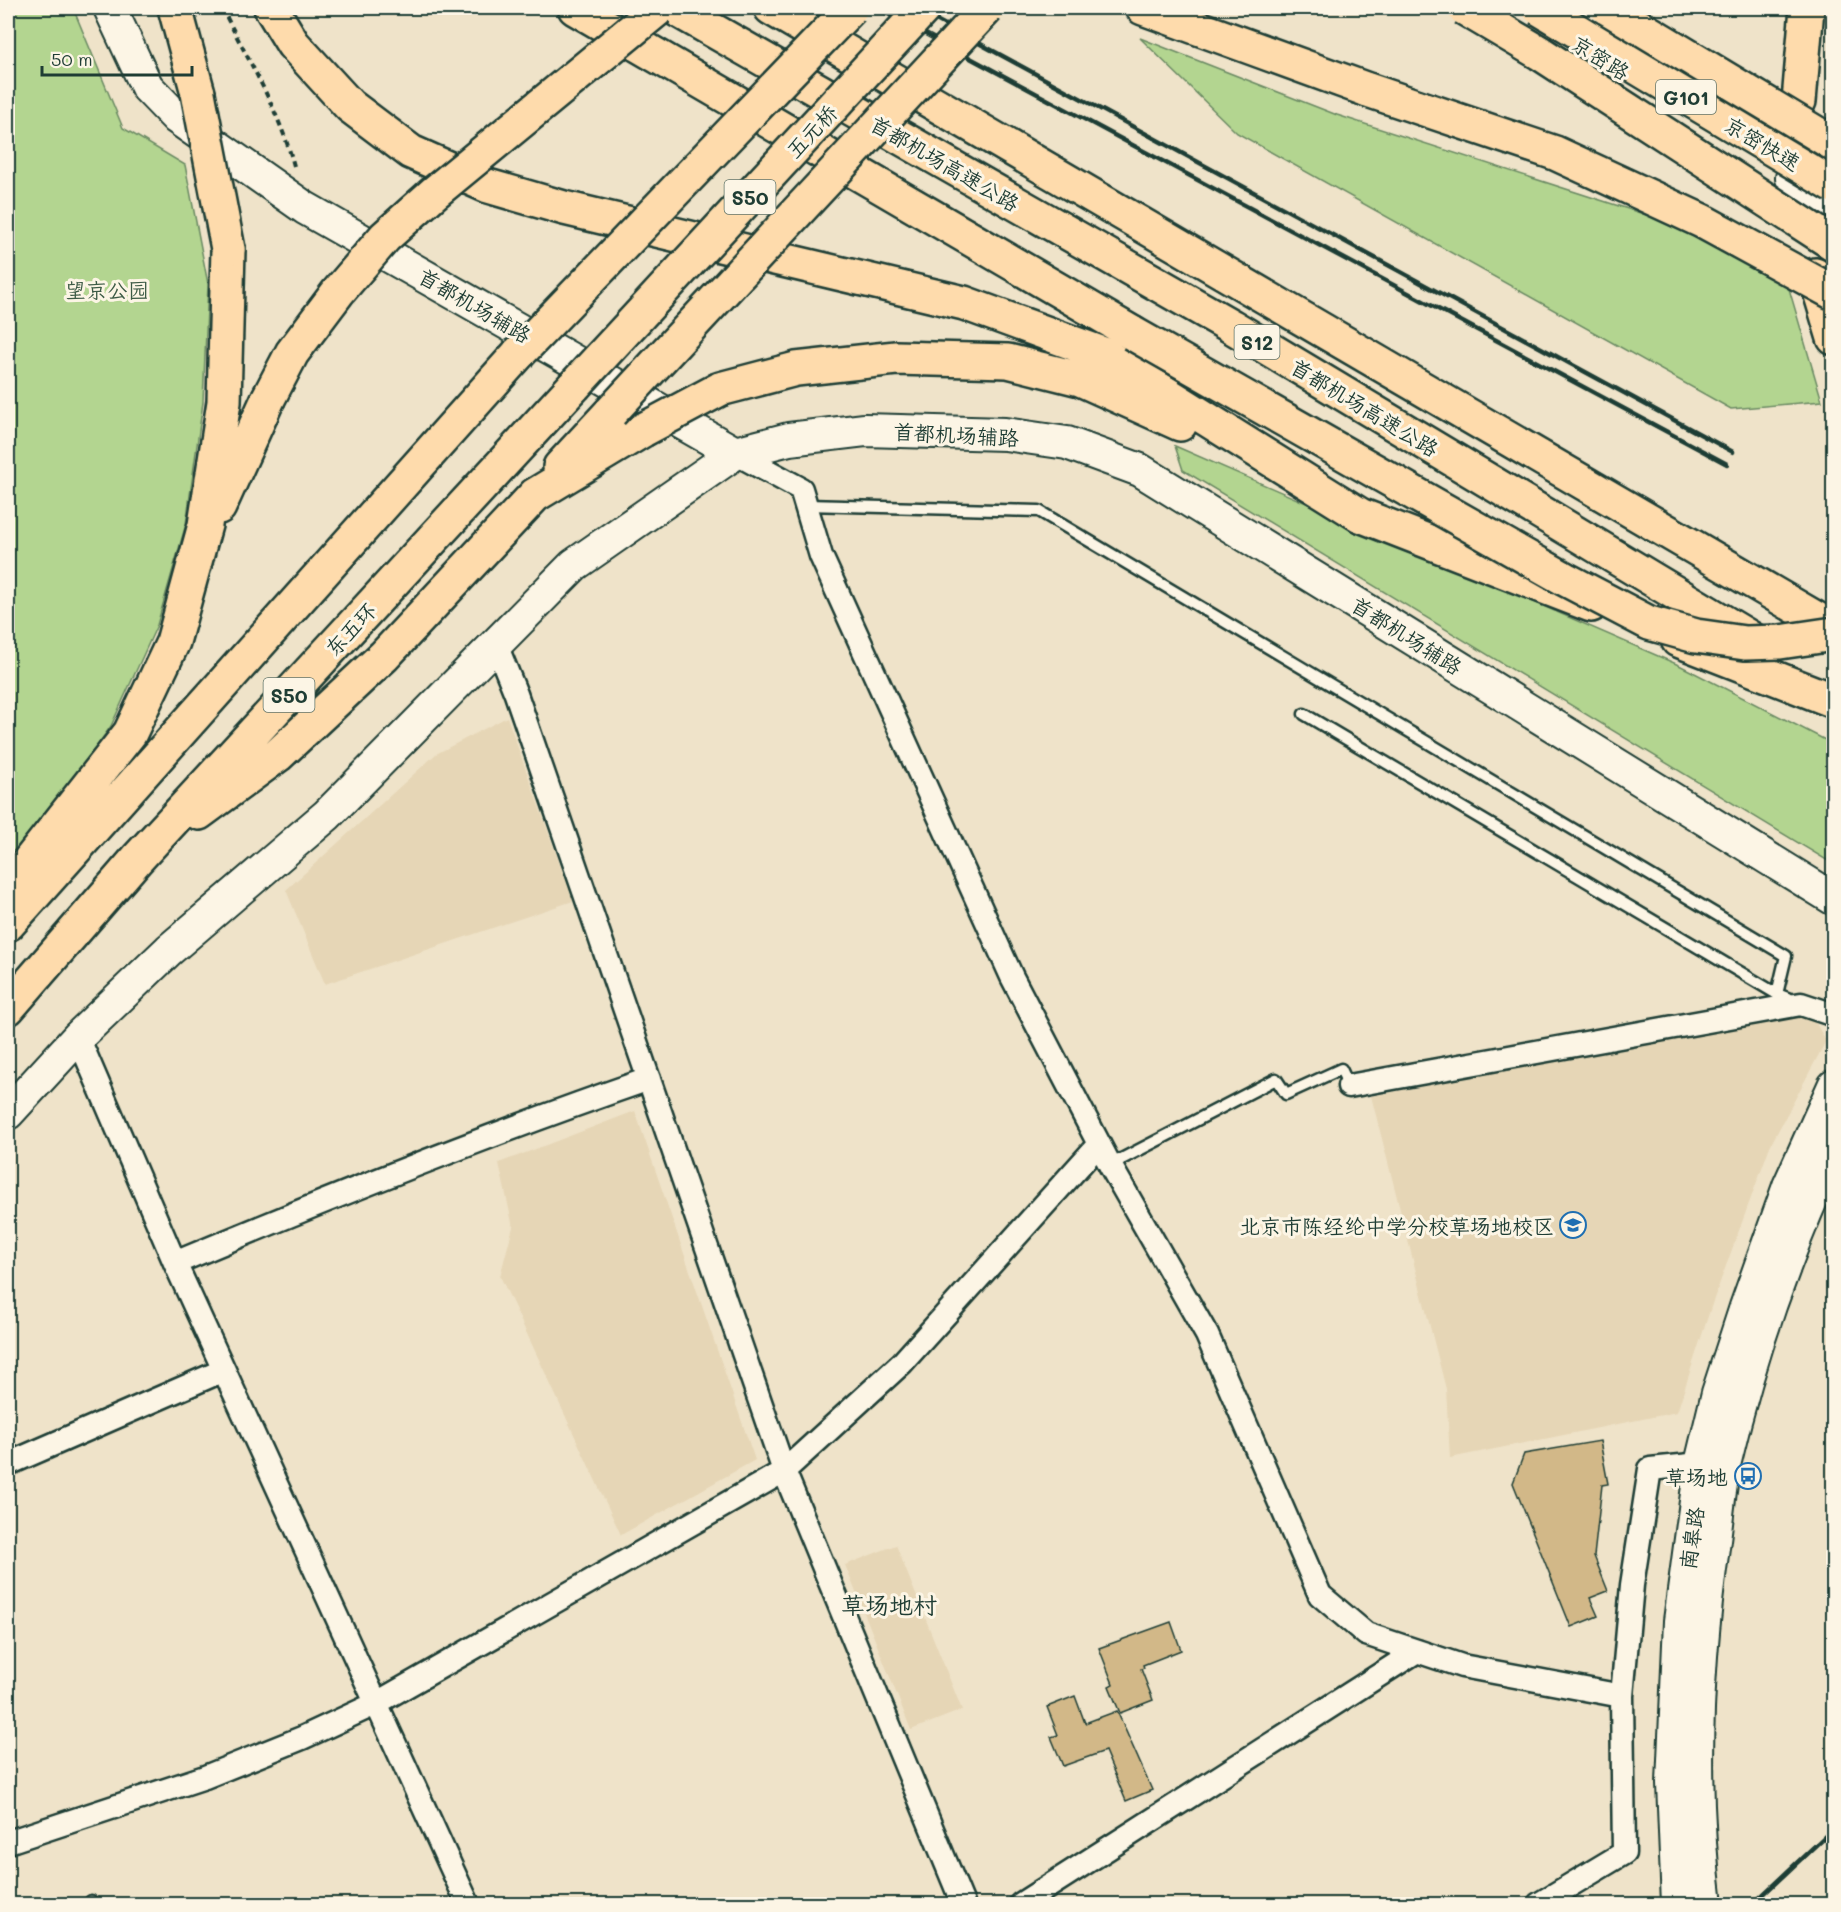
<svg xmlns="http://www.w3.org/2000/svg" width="1841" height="1912" font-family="Mali,'LXGW WenKai TC',sans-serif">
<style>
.built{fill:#e6d6b6}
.green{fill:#b3d590;stroke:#698962;stroke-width:1.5}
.building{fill:#d2b888;stroke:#1f3d34;stroke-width:1.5}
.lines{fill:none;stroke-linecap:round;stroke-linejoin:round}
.lane-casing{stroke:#1f3d34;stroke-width:15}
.street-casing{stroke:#1f3d34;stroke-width:27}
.secondary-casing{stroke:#1f3d34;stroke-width:36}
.highway-casing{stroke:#1f3d34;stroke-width:38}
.path{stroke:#1f3d34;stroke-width:4;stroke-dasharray:6 4.5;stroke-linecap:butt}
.lane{stroke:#fcf5e5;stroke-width:10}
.street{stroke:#fcf5e5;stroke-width:22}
.secondary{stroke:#fcf5e5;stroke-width:32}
.highway{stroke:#fedbac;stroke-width:33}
.rail{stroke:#1f3d34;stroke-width:4.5}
.highway-bridge-casing{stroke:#1f3d34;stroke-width:38;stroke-linecap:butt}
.highway-bridge{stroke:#fedbac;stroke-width:33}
.labels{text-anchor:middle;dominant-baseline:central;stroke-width:6;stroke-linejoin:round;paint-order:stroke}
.shield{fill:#fcf5e5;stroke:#617469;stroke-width:1.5}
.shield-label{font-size:20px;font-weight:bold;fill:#1f3d34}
.street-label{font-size:21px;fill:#1f3d34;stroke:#fcf5e5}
.park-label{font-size:21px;fill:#3d5b46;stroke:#fcf5e5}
.poi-label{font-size:21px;fill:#1f3d34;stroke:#fcf5e5;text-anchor:end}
.quarter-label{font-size:24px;fill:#1f3d34;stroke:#fcf5e5}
</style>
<rect width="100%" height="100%" fill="#efe3c9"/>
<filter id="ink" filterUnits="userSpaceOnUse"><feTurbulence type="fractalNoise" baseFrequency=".0167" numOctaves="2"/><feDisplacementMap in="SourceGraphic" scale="12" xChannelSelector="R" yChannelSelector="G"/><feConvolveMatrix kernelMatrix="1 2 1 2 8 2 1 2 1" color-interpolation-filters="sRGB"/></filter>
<g filter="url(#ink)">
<path class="built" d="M507,717l66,184 -248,83 -39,-94 150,-136z
M1810,1013l16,28 -56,105 -58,158 -35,108 -227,46 -4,-69 -75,-293z
M635,1111l120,349 -134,75 -121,-259 13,-49 -14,-64z
M896,1545l66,165 -51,20 -66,-165z"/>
<path class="green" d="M8,8h65l50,120 62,37 23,119 -5,118 -17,122 -29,101 -46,101 -103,146z
M1140,38l197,77 443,143 42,143 -91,8 -494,-276z
M1175,446l506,220 152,78v120l-650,-394z"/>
<path class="building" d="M1600,1441l8,43 -6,1 -8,71 14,35 -18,7 8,18 -27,11 -58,-144 11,-29z
M1171,1622l10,28 -38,15 1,3 -3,1 12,31 -33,13 -11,-27 4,-2 -14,-36z
M1075,1696l10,27 32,-12 35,79 -26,11 -21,-50 -42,15 -12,-29 7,-2 -11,-28z"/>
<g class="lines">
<defs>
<path id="lane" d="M806,505l233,6 747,445 -9,38 18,7
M1304,714l473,280
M1110,1165l166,-86 10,15 55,-25 8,17
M91,1901l1,3"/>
<path id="street" d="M735,453l66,36 20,67 191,421 98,188 97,170 113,260 46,39 96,32 160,30
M495,642l21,52 268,777 179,433
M78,1037l97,226 293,641
M1349,1086l452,-82 33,11
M175,1263c157,-66 314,-129 474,-184
M8,1464l216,-94
M8,1842l197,-65 97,-39 73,-34 409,-233 118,-108 197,-219
M1021,1904l396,-253
M1539,1904l85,-51 -2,-157 10,-111 18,-116 51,-5 12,-8"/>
<path id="secondary" d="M110,8l37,79 30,31 128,90 430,245 54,-14 76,-9 140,4 62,9 73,27 694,429
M1792,178l42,26
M8,1113l70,-76 91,-87 158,-135 247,-250 161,-112
M1678,1904l-5,-121 7,-162 21,-157 17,-71 28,-86 43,-121 45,-100
M1706,1904c-15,-118 -10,-239 7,-357 4,-28 6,-58 12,-86 25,-107 62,-212 109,-312"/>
<path id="highway" d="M175,8l23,85
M271,8l22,36 57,62 61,46 77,34 76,22 400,95 139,51 257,161 231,90
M575,8l557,325
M674,8l557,318 534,321
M771,8l1063,621
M1143,8l225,82
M1799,101l8,-93
M1815,275l19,63
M720,389l76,-20 100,-11 112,3 72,18 100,45
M560,467l51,-55
M219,507l49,-108
M1678,640l156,61
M199,813l79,-58 106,-99 151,-161 108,-65
M8,888l122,-155 43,-91 32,-117 19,-123 4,-153
M8,924l511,-571
M8,1008l129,-149 437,-473"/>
</defs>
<use href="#lane" class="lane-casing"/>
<use href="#street" class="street-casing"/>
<use href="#secondary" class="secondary-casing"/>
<use href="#highway" class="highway-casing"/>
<path class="path" d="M222,8c26,52 59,105 73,162"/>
<use href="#lane" class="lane"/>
<use href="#street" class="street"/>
<use href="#secondary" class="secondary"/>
<use href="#highway" class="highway"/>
<path class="rail" d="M877,8l850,456
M914,8l819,444
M1753,1904l81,-76"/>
<defs>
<path id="highway-bridge" d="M1464,8l76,45 294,191
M1539,8l295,178
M1608,8l226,136
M1368,90l187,63 147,68 132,72
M198,93l30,156
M1132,333l433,246 84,44 47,13 49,7 35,-1 54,-8
M519,353l332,-345
M574,386l350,-378
M268,399l24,-46 46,-61 47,-55 49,-44 225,-185
M611,412l376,-404
M643,430l77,-41"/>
</defs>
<use href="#highway-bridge" class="highway-bridge-casing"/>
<use href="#highway-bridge" class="highway-bridge"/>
</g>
</g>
<defs>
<symbol id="school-ring" viewBox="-11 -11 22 22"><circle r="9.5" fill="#fcf5e5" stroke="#1f6fb2" stroke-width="1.5"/><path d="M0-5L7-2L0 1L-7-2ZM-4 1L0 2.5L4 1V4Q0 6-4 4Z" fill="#1f6fb2"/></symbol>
<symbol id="bus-ring" viewBox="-11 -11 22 22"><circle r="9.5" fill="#fcf5e5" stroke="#1f6fb2" stroke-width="1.5"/><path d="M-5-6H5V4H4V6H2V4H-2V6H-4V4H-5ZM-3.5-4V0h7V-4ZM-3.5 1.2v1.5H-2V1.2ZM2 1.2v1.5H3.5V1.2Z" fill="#1f6fb2"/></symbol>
</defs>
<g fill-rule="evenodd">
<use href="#school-ring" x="1558" y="1210" width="30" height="30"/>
<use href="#bus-ring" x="1733" y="1461" width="30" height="30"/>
</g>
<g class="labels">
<g class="shield">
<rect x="1656" y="80" width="60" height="34" rx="4.5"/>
<rect x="724.5" y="180" width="51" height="34" rx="4.5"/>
<rect x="1234.5" y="325" width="45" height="34" rx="4.5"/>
<rect x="263.5" y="678" width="51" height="34" rx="4.5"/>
</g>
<g class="shield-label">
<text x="1686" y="97">G101</text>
<text x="750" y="197">S50</text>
<text x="1257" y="342">S12</text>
<text x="289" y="695">S50</text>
</g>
<g class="street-label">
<text transform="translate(1601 57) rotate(32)">京密路</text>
<text transform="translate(811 131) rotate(-47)">五元桥</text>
<text transform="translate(1763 143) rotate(31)">京密快速</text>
<text transform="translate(945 163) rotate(30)">首都机场高速公路</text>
<text transform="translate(475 305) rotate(30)">首都机场辅路</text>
<text transform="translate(1365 407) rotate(31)">首都机场高速公路</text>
<text transform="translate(956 434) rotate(3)">首都机场辅路</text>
<text transform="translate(350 629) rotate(-47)">东五环</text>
<text transform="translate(1407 635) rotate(32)">首都机场辅路</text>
<text transform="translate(1691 1538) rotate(-82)">南皋路</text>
</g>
<g class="park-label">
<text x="107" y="289">望京公园</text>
</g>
<g class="poi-label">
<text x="1554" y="1225">北京市陈经纶中学分校草场地校区</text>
<text x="1728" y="1476">草场地</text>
</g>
<g class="quarter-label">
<text x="889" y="1604">草场地村</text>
</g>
</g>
<rect width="1841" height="1912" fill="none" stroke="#fcf5e5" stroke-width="30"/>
<rect x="15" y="15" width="1811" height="1882" fill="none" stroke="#1f3d34" stroke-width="2" filter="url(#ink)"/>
<path d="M42 66v9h150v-9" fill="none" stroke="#1f3d34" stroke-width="3"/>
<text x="51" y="66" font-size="18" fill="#1f3d34" stroke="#fcf5e5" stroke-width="4.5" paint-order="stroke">50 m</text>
</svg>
